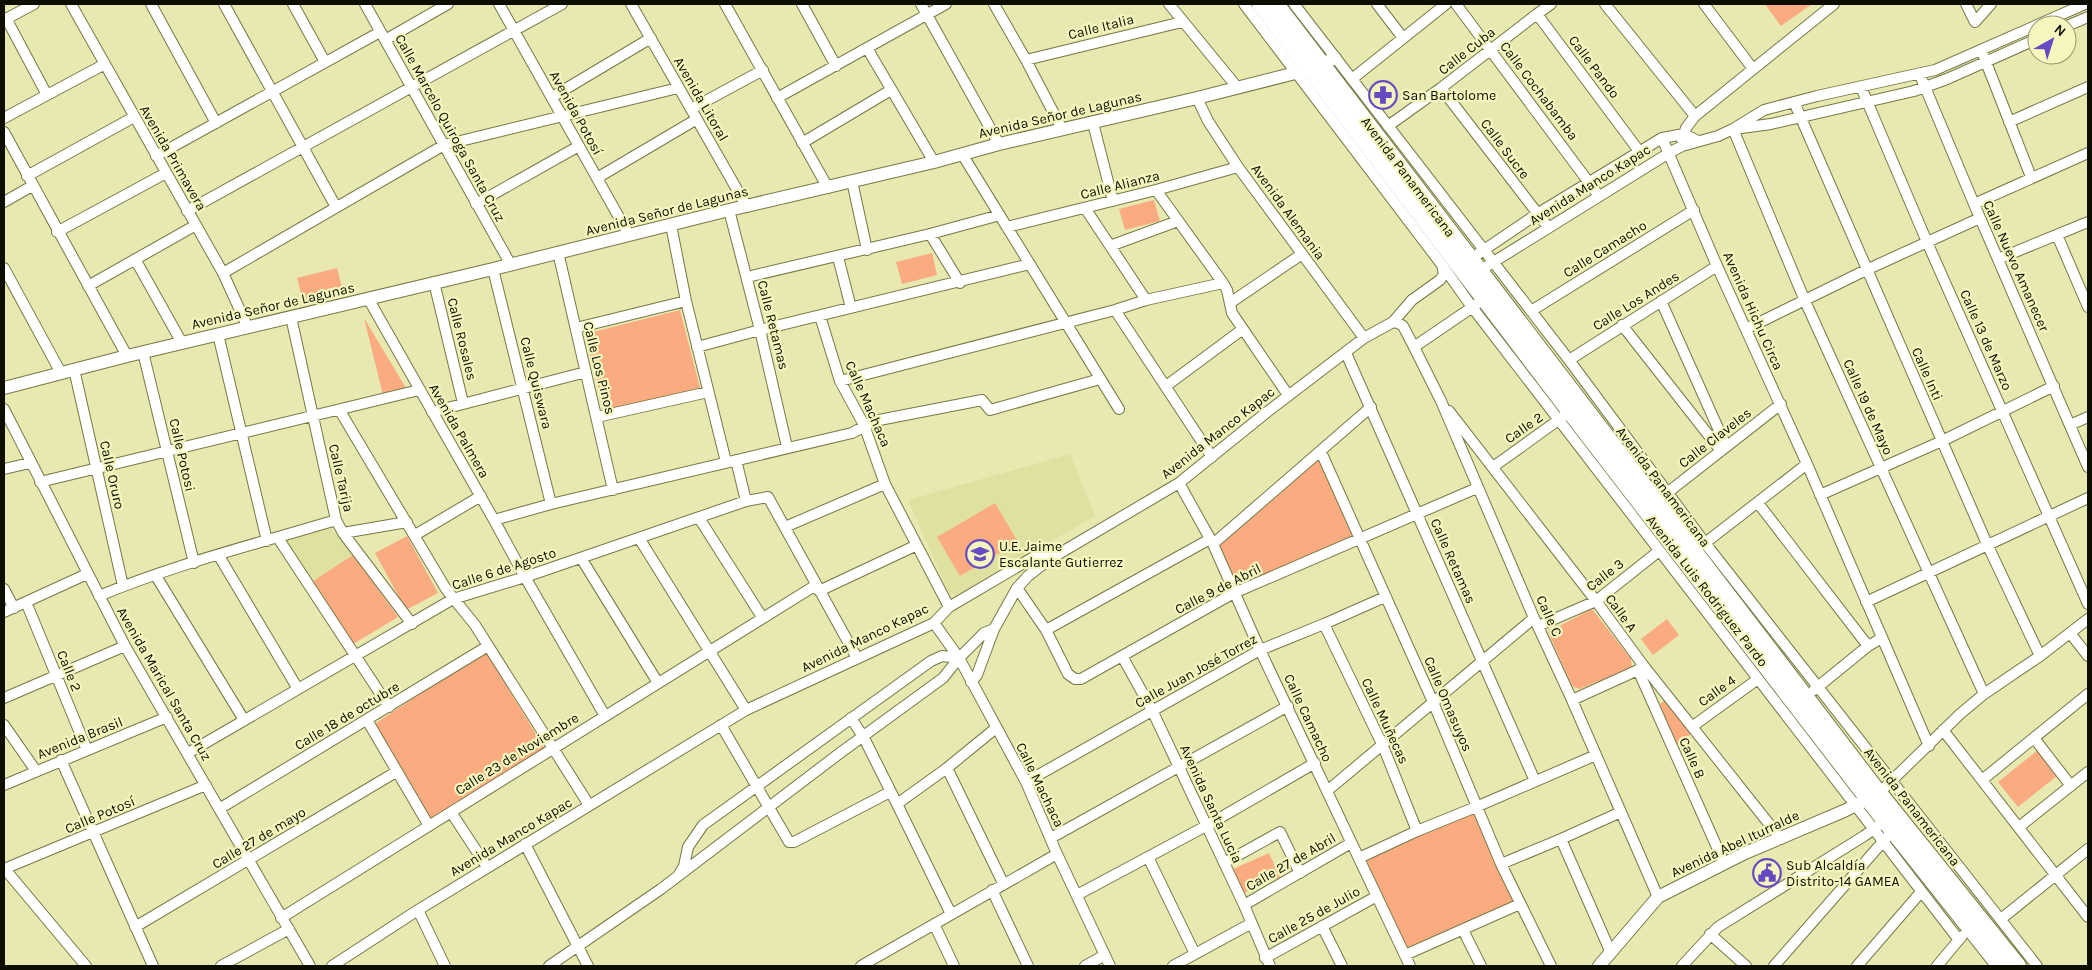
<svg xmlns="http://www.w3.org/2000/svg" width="2092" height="970" font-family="Karla,sans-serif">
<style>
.built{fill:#dfe1a1}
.green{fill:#fbab80}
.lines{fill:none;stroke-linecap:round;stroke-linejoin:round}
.minor-casing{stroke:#777844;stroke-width:12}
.tertiary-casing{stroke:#777844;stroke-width:14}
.trunk-casing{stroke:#777844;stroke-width:18}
.minor{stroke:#fff;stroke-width:10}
.tertiary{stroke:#fff;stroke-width:12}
.trunk{stroke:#fff;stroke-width:16}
.labels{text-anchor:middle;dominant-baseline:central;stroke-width:4.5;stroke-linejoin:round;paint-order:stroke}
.street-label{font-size:14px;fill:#0e0e00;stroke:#f4f6be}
.poi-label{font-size:14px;fill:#0e0e00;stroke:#f4f6be;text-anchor:start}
</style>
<rect width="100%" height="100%" fill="#e7e9b1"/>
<path class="built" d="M1070,454l25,62 -139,80 -7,-3 -41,-93z
M329,525l24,30 -43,28 -28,-46z"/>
<path class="green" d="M1765,4h47l-31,22z
M1154,200l6,21 -35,9 -6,-21z
M932,253l5,22 -35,9 -6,-22z
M337,268l7,27 -40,10 -7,-27z
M680,310l20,78 -95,24 -20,-78z
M364,318l42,70 -23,7z
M1318,457l35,79 -116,51 -20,-43z
M995,503l23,39 -58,34 -23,-39z
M407,536l31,57 -32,17 -31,-57z
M353,555l45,62 -48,29 -40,-63z
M1592,609l39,50 1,9 -53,21 -7,-3 -24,-54z
M1667,619l12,16 -26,20 -12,-16z
M485,651l60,98 -116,71 -56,-95z
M1663,701h4l25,32 -15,12 -17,-40z
M2038,750l20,25 -40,32 -20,-25z
M1474,810l42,93 -110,45 -41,-91z
M1269,853l11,24 -36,16 -11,-24z"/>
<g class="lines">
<defs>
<path id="minor" d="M71,4l152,269 25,55
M151,4l65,119
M224,4l112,203
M293,4l32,58
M365,4l146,261
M499,4l130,231
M631,4l116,203
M725,4l103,184
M802,4l34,62
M921,4l78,140
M994,4l32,56 36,69
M1169,4l68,83
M1244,4l198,261 2,9 -4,6 -28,20 -19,22
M1294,4l275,356 136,183 332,423
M1377,4l26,34
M1456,4l143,192
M1551,4l-14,10 102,137
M1605,4l90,112
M1704,4l49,65
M1966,4l9,18 16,-18
M6,18l41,77
M4,20l30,-16
M2067,26l21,-9
M385,40l63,-36
M867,48l67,114
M1984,57l47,120
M1026,60l156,-38
M1920,75l54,129 114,263
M1352,79l94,-75
M1861,87l66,155 161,362
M1441,88l107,139
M552,97l99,-59
M777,98l169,-94
M1197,98l11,23 30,46 126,171
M1794,102l193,442 53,112
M691,109l72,-39
M4,118l101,-54
M2009,122l79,-35
M1093,123l20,78
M1388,126l53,-38 96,-74
M1733,129l72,172 179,393
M1734,129l37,-5 143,-33 33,-12 90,-40
M4,132l123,224
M1662,138l55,128 90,198 122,282
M1682,140l4,-12 9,-12 139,-112
M802,143l89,-53
M962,154l157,255
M156,156l224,-124
M27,176l107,-59
M597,178l100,-59
M852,181l15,69
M1156,190l67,93 4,7 5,23 56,82
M4,202l28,-16
M476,204l103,-58
M1974,204l114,-51
M1085,208l61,92
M729,210l31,120 27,117
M187,211l375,-207
M671,225l15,76 40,161
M1007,227l149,-37 82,-23
M57,232l109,-59
M930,234l30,49
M2057,235l31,72
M1110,246l68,-25
M558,252l55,238
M1478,254l59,-40 125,-76 22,-4 14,7
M838,257l13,51
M135,259l47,84
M1998,259l90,-37
M1442,265l30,42 487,633
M1487,266l182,-113 13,-7 36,-10 15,-7 31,-19 53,-14 118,-26 150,-66
M4,268l57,105
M493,269l58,235
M223,273l221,-128 234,-57
M747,277l183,-43 70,-19
M434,282l29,121
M88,286l108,-61
M369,300l125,220 31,57 80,139
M1661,301l65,145
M1230,303l72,-49
M1115,310l97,147
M1531,311l163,-101
M820,316l20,65 24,44 21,59 64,123
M291,317l45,203 7,13 69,91
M1622,325l99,126
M576,328l110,-27
M1746,329l120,-59 114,-52
M218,334l49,207
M697,347l63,-17 270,-66
M1414,347l27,54 93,217 38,82 86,197
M143,352l51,211
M1346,353l189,428
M1569,360l148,-94
M74,369l49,217
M840,381l275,-71 31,-10 77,-17
M1166,386l77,-57
M4,409l121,237 185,320
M340,411l106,178 29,36 114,180
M1449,411l147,190 47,64 138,174
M432,412l154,-40
M597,417l111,-25
M2070,425l18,-8
M1321,452l112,250 68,162 50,102
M736,460l10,41
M1493,467l71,-51
M4,469l26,-6
M40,482l379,-92
M1179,483l34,61 47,106 150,316
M1667,493l114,-89
M1820,495l122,-54 112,-55
M1758,503l110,143
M699,518l63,99
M494,520l57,-16 301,-71 22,-12 108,-21 8,10 110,-31
M785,527l100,-43
M343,533l64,-11
M415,535l66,-39
M278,538l111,169
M639,538l107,172
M1705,543l102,-79
M1213,544l158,-137
M219,556l79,133
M581,558l77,125
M156,576l88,144
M1017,588l29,42 22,44 7,5h6l153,-86 243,-105
M4,589l10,19
M819,591l98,-46
M99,596c76,-32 158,-52 237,-76
M26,602l61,148
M1866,602l222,-104
M4,612l83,-38
M934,623l25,35 67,124 31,72 53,112
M1324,624l59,122 34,85
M1538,626l58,-25 63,-50
M1046,630l164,-91
M2070,633l18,23
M1122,656l30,54 92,195 26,61
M959,658l25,-25 10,-4 23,-41 11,-12 22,-17 129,-76 88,-71 97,-74 29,-16 5,1 5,3 11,21 63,-43
M1643,665l-5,5 86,193
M971,682l6,-7 17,-46
M1814,690l54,-44 14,-8
M4,698l121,-52
M1572,700l66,-30
M851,718l13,20 33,66 54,110
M367,720l62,106
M4,725l32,46
M721,725l68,117h5l96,-50
M1693,726l65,-47
M1943,730l145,187
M2034,738l37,48
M188,753l265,-154 72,-22 221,-76 22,-4 89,161
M61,760l92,206
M947,768l56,115
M1982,780l106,-86
M1026,782l234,-132 64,-26 61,-27
M4,785l163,-68
M1327,791l207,-173
M1879,793l81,-79 24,-20 56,-38 48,-37
M897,804l50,-36 49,-40
M219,809l269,-163
M451,812l36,55
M2019,827l69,-55
M1051,838l237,-132
M1561,839l50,114
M525,844l63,122
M1148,857l47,97
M1359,858l58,-27 59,-24 120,-52
M1224,863l56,-31 20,41
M1501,864l60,-25 60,-27
M4,868l82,98
M4,869l202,-84
M992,890l36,76
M1077,895l129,-69 109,-63
M1244,905l107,-62
M418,910l27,56
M281,918l535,-333
M2001,919l87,-70
M934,924l20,42
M1322,926l20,40
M135,927l261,-155
M1463,930l18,36
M1710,934l36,32
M1405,955l115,-51
M1265,958l112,-62
M221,966l68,-37
M332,966l86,-56 328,-200 188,-87 15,-16 90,-53 5,-1 6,6
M549,966l112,-77 179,-136 103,-75 16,-20 -17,-2 -11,5 -228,164 -15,22 -4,19 -6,10
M861,966l196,-112
M1085,966l20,-11
M1173,966l77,-42
M1682,966l36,-39 146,-91 14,-10
M1774,966l113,-129
M1857,966l64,-74
M1937,966l25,-30"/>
<path id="tertiary" d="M4,388l123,-32 366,-87 236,-59 205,-48 65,-18 198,-46 114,-29 24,-11
M1599,966l59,-69 87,-44 99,-42 30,-15"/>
<path id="trunk" d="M1260,4l310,408 315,409 115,145
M1276,4l603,789 139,173"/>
</defs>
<use href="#minor" class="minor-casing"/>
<use href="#tertiary" class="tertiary-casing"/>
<use href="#trunk" class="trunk-casing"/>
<use href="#minor" class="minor"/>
<use href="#tertiary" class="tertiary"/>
<use href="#trunk" class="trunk"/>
</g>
<defs>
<symbol id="pharmacy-ring" viewBox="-11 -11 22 22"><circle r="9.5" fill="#f4f6be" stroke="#674ac3" stroke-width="1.5"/><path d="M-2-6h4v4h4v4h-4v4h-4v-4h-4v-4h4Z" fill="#674ac3"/></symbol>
<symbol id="school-ring" viewBox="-11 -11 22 22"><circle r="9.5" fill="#f4f6be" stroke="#674ac3" stroke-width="1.5"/><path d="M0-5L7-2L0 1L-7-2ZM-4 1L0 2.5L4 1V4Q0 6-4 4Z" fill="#674ac3"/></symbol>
<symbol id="civic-ring" viewBox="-11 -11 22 22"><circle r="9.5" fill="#f4f6be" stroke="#674ac3" stroke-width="1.5"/><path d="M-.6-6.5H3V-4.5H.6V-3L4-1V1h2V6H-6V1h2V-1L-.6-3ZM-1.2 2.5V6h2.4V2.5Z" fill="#674ac3"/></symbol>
</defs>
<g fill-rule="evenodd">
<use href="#pharmacy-ring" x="1367" y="79" width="32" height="32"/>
<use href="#school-ring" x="964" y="538" width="32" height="32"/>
<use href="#civic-ring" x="1751" y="857" width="32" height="32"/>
</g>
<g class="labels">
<g class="street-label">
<text transform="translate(1101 27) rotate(-14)">Calle Italia</text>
<text transform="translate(1467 51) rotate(-38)">Calle Cuba</text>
<text transform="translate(1594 67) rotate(53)">Calle Pando</text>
<text transform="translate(1539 91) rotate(53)">Calle Cochabamba</text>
<text transform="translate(701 99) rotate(60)">Avenida Litoral</text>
<text transform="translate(576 113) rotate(61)">Avenida Potosí</text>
<text transform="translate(1060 115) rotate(-13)">Avenida Señor de Lagunas</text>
<text transform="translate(450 128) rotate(61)">Calle Marcelo Quiroga Santa Cruz</text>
<text transform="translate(1505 149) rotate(53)">Calle Sucre</text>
<text transform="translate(173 158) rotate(60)">Avenida Primavera</text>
<text transform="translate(1408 177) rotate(53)">Avenida Panamericana</text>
<text transform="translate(1120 185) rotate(-14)">Calle Alianza</text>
<text transform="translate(1590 185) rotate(-32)">Avenida Manco Kapac</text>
<text transform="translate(667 211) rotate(-14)">Avenida Señor de Lagunas</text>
<text transform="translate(1288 212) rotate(54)">Avenida Alemania</text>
<text transform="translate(1605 249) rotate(-32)">Calle Camacho</text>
<text transform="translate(2016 266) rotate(66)">Calle Nuevo Amanecer</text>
<text transform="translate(1636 301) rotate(-32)">Calle Los Andes</text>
<text transform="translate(273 306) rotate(-13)">Avenida Señor de Lagunas</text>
<text transform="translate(1753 311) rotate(66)">Avenida Hichu Circa</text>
<text transform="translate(773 325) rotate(76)">Calle Retamas</text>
<text transform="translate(462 339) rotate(76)">Calle Rosales</text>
<text transform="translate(1986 340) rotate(66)">Calle 13 de Marzo</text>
<text transform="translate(599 368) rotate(76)">Calle Los Pinos</text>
<text transform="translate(1927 374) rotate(66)">Calle Inti</text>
<text transform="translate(536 383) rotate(76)">Calle Quiswara</text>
<text transform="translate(868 404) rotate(66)">Calle Machaca</text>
<text transform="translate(1868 407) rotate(66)">Calle 19 de Mayo</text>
<text transform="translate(1524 428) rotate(-35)">Calle 2</text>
<text transform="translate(459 431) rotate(60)">Avenida Palmera</text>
<text transform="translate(1218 433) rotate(-38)">Avenida Manco Kapac</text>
<text transform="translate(1715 438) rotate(-38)">Calle Claveles</text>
<text transform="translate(182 455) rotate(77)">Calle Potosi</text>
<text transform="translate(112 475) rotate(77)">Calle Oruro</text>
<text transform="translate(341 478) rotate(77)">Calle Tarija</text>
<text transform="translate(1663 487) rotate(53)">Avenida Panamericana</text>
<text transform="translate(1453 561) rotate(66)">Calle Retamas</text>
<text transform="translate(504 569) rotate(-18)">Calle 6 de Agosto</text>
<text transform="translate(1605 575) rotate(-38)">Calle 3</text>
<text transform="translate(1218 589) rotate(-27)">Calle 9 de Abril</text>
<text transform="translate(1707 591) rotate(52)">Avenida Luis Rodriguez Pardo</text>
<text transform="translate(1621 613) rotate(54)">Calle A</text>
<text transform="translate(1549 616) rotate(66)">Calle C</text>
<text transform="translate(865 638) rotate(-26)">Avenida Manco Kapac</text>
<text transform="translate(69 671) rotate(68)">Calle 2</text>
<text transform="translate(1196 671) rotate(-29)">Calle Juan José Torrez</text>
<text transform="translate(164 684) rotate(60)">Avenida Marical Santa Cruz</text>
<text transform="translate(1717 691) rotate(-36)">Calle 4</text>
<text transform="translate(1448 704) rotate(67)">Calle Omasuyos</text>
<text transform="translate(347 716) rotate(-31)">Calle 18 de octubre</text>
<text transform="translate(1308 718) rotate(65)">Calle Camacho</text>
<text transform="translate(1385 721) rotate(65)">Calle Muñecas</text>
<text transform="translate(80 738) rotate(-22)">Avenida Brasil</text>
<text transform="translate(517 754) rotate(-32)">Calle 23 de Noviembre</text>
<text transform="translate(1692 758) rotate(66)">Calle B</text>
<text transform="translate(1040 785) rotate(64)">Calle Machaca</text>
<text transform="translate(1211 804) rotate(65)">Avenida Santa Lucia</text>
<text transform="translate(1912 807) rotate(52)">Avenida Panamericana</text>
<text transform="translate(100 815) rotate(-23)">Calle Potosí</text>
<text transform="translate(511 837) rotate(-31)">Avenida Manco Kapac</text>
<text transform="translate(259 838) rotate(-31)">Calle 27 de mayo</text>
<text transform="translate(1735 844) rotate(-25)">Avenida Abel Iturralde</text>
<text transform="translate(1291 862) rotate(-30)">Calle 27 de Abril</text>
<text transform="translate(1314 915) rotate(-29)">Calle 25 de Julio</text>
</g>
<g class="poi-label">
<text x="1402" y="95">San Bartolome</text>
<text x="999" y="546">U.E. Jaime<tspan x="999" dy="16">Escalante Gutierrez</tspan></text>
<text x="1786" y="865">Sub Alcaldía<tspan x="1786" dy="16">Distrito-14 GAMEA</tspan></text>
</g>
</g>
<rect width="2092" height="970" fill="none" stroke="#0e0e00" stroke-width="10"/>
<g transform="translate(2052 40) rotate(39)"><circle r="24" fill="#f4f6be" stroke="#989972"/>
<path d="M0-4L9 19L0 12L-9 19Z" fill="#674ac3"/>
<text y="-8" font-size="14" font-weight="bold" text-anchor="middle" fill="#0e0e00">N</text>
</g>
</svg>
